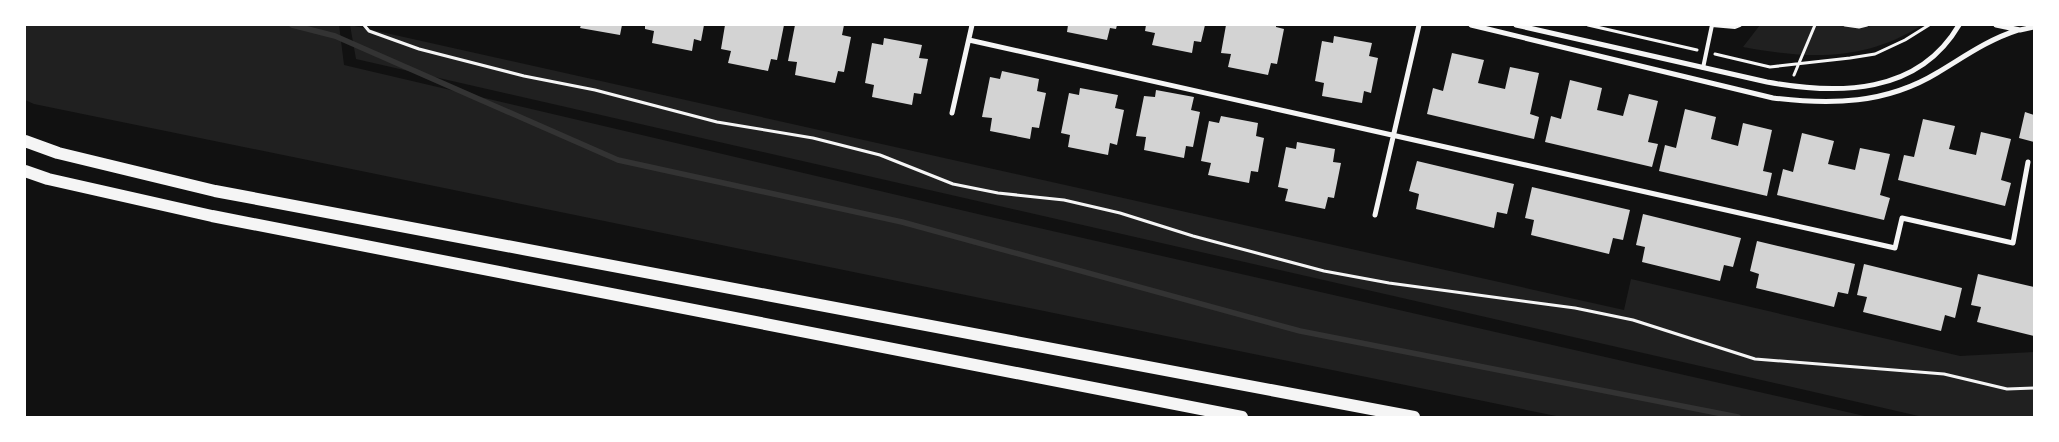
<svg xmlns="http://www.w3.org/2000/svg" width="2059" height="442" font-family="'Nunito Sans',sans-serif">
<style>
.green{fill:#202020}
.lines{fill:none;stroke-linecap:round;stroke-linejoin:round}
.stream{stroke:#333;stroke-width:5.5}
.building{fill:#d3d3d3}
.path{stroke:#f5f5f5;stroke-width:3}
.service{stroke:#f5f5f5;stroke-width:4}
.minor{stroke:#f5f5f5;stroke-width:5}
.primary{stroke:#f5f5f5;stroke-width:12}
</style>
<rect width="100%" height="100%" fill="#111"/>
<path class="green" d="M25,25h314l5,40 638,150 887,202h-308l-1527,-313 -9,-4z
M350,25l1274,285 7,-31 329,77 74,-4v65h-111l-1567,-358z
M1760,25h162c-58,37 -114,34 -179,22z"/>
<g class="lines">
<path class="stream" d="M292,25l43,11 283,124 284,62 398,109 438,86"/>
</g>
<path class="building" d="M581,25h41l-2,10 -40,-7z
M645,25h59l-3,16 -7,-2 -2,12 -40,-8 2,-12 -9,-2z
M725,25h59l-7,35 -6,-1 -3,12 -40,-8 3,-12 -10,-2z
M795,25h49l-2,10 9,2 -7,35 -6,-1 -3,12 -40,-8 2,-13 -9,-1z
M1068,25h49l-1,4 -6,-1 -3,12 -40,-8z
M1146,25h59l-4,17 -7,-1 -2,12 -40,-8 3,-12 -10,-2z
M1226,25h50v2l8,2 -7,35 -6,-1 -3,12 -40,-8 3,-13 -10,-1z
M1334,36l38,7 -3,13 9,2 -7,35 -7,-2 -2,12 -40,-7 2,-13 -9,-2 7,-40 11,2z
M884,38l38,7 -3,13 9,1 -7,35 -7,-1 -2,12 -40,-8 2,-12 -9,-2 7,-40 11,2z
M1452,53l32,7 -6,23 27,6 5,-22 29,6 -9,41 9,3 -5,22 -107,-25 6,-26 10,3z
M1002,71l37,8 -2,12 9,2 -7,35 -7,-1 -2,12 -40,-8 2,-13 -10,-1 8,-40 10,2z
M1570,80l32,8 -5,22 26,6 6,-22 29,7 -10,41 10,2 -6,23 -107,-25 6,-26 10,3z
M1080,88l38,7 -3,13 9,2 -7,35 -7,-2 -2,12 -40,-8 2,-12 -9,-2 8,-40 10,2z
M1156,90l38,7 -3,13 9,2 -7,35 -7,-1 -2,12 -40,-8 2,-13 -10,-1 8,-40 11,1z
M1685,109l31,8 -5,22 27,7 5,-23 29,7 -9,41 9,2 -5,23 -108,-25 6,-26 11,3z
M2025,112l9,3v27l-15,-4z
M1221,116l37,7 -2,13 8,2 -6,34 -7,-1 -2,12 -41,-8 3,-12 -10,-2 8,-40 10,2z
M1923,119l32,7 -6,23 27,6 5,-23 30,7 -10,41 10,3 -6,23 -107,-26 6,-25 10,2z
M1802,133l32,8 -6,23 27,6 5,-22 30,6 -10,41 10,3 -6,22 -107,-25 6,-26 10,3z
M1297,142l38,7 -2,13 8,1 -7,35 -6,-1 -3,12 -40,-8 3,-12 -10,-2 8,-40 10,2z
M1417,161l97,23 -7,30 -10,-2 -3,16 -78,-19 3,-15 -10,-3z
M1532,187l98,23 -7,30 -10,-2 -4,16 -78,-19 3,-15 -9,-2z
M1643,214l98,24 -8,29 -9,-2 -4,16 -78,-19 3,-15 -9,-2z
M1757,241l98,23 -7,30 -10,-2 -4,15 -78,-19 3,-14 -9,-3z
M1864,264l98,24 -7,30 -10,-3 -4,16 -78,-19 4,-15 -10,-2z
M1978,274l56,13v49l-57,-14 4,-15 -10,-2z"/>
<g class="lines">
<path class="path" d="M364,25l5,6 50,18 105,27 71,14 122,32 96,16 67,17 73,29 45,9 66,7 56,13 73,23 131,35 65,12 186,25 58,12 122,39 189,15 63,15 27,-1
M1588,25l109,25
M1845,25l14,2 8,-2
M1715,54l55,13 80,-9 25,-4 30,-14 24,-15
M1794,75l21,-50"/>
<path class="service" d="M1712,25l23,2 5,-2
M1703,68l9,-43"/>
<path class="minor" d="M1471,25l302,73c58,7 113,6 164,-25 27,-16 50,-33 81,-43
M1516,25l251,57c71,13 151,13 192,-57
M1996,25l24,5 14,-3
M969,40l926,208 7,-30 111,25 15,-81
M952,113l20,-88
M1375,215l44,-190"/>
<path class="primary" d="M25,141l33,12 157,38 1199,226
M25,171l23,8 164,37 1030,201"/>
</g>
<rect width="2059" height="442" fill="none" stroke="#ffffff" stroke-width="52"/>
</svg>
